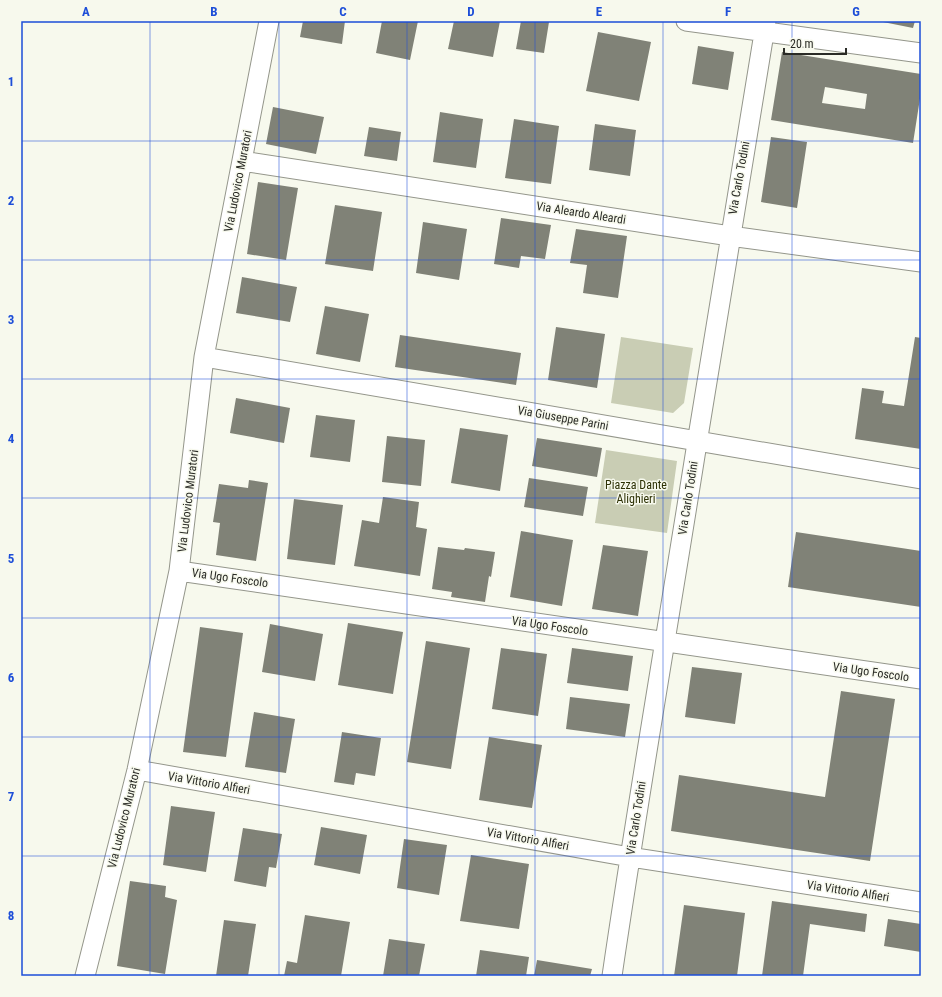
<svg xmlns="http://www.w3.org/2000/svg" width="942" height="997" font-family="'Roboto Condensed',sans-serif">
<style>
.green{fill:#c9cdb4}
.building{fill:#808277;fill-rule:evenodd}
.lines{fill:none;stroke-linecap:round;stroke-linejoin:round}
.minor-casing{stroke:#94968b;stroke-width:21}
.minor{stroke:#fff;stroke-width:19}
.grid{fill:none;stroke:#1d4ed8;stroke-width:1;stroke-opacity:0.55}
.labels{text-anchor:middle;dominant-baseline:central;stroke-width:3;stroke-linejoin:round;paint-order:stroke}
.street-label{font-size:12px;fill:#2a2b26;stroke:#f7f9ed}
.park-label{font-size:12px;fill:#2c3004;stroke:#f7f9ed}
.neatline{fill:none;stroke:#1d4ed8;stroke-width:1.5}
.grid-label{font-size:13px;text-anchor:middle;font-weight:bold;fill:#1d4ed8}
</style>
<rect width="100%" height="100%" fill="#f7f9ed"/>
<path class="green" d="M621,337l72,11 -9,55 -11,10 -62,-10z
M606,450l71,11 -10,72 -72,-10z"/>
<path class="building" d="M303,21h42l-3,23 -42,-7z
M382,21h36l-8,39 -34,-7z
M454,21h46l-7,36 -45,-8z
M521,21l28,1 -5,31 -28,-4z
M878,21h37l-2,7z
M598,32l53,10 -12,59 -53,-10z
M698,46l36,6 -6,38 -36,-6z
M782,52l139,22v18l-8,51 -142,-23zM825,87l42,7 -2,15 -43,-6z
M273,107l51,10 -8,37 -50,-10z
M440,112l43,7 -7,49 -43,-6z
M514,119l45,7 -8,58 -46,-6z
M595,124l41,6 -6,46 -41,-6z
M369,127l32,5 -4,29 -33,-5z
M771,137l36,5 -10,66 -36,-6z
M258,182l40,6 -12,72 -39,-6z
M335,205l47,7 -9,59 -48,-7z
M501,218l50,7 -6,34 -24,-3 -2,12 -25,-4z
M423,222l44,7 -8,51 -43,-7z
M576,229l51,7 -9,62 -35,-5 4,-28 -17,-2z
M242,277l55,10 -7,35 -54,-9z
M325,306l44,8 -9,48 -44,-8z
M556,327l49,7 -8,54 -49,-8z
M400,335l121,18 -5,32 -121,-18z
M915,337l6,1v111l-66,-10 7,-51 22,3 -2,12 22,3z
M236,398l54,10 -6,35 -54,-10z
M316,415l39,5 -5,42 -40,-5z
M460,428l48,7 -8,56 -49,-8z
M387,436l38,4 -4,46 -39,-4z
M537,438l65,10 -5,29 -65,-11z
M529,478l59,9 -5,29 -59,-9z
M249,480l19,3 -12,78 -40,-6 4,-32 -7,-1 6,-38 29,4z
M383,497l36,5 -3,25 11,2 -7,47 -66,-10 8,-46 17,3z
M294,499l49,6 -8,60 -48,-6z
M521,531l52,9 -11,66 -52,-9z
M796,532l125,19v56l-133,-20z
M603,545l45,6 -10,65 -46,-7z
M438,547l26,3 1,-2 30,4 -4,25 -2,-1 -4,26 -34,-5 1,-5 -20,-3z
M348,623l55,9 -10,62 -55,-9z
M270,624l53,10 -8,47 -53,-9z
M200,627l43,6 -17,124 -43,-5z
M426,641l44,7 -19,121 -44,-7z
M501,648l46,6 -9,62 -46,-7z
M572,648l61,8 -5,35 -61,-8z
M692,667l50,6 -7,51 -50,-7z
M841,691l54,8 -25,162 -199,-30 8,-56 146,22z
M570,697l60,7 -5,33 -59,-8z
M254,712l41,7 -9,54 -41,-6z
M342,732l39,6 -6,38 -19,-3 -2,12 -20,-3z
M489,737l53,8 -10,63 -53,-8z
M171,806l44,6 -9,60 -43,-7z
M321,827l46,8 -7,39 -46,-9z
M243,828l39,6 -6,34 -7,-1 -3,20 -32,-6z
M404,839l43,6 -8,50 -42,-7z
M471,855l58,9 -10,65 -59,-8z
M130,881l36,5 -1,11 12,3 -12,74 -48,-8z
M772,901l95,13 -2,18 -55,-8 -7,52h-41z
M684,905l61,8 -8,63h-63z
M305,915l45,7 -9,54h-57l3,-15 10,2z
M888,919l33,5v28l-37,-6z
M224,920l32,4 -8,52h-32z
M389,939l36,5 -6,32h-36z
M480,950l49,7 -3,19h-50z
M537,960l55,9 -2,7h-56z"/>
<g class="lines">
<defs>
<path id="minor" d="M686,21l235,32
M242,161l488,75 191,26
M204,357l717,122
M179,571l742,108
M137,770l493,87 291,45
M85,976l52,-206 42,-199 25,-214 65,-336
M612,976c26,-178 57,-355 85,-533 23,-141 45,-282 69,-422"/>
</defs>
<use href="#minor" class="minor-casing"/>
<use href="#minor" class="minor"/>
</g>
<path class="grid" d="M150,21v955M279,21v955M407,21v955M535,21v955M663,21v955M792,21v955M21,141h900M21,260h900M21,379h900M21,498h900M21,618h900M21,737h900M21,856h900"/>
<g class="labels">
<g class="street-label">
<text transform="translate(739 178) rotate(-80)">Via Carlo Todini</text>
<text transform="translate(238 181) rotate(-79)">Via Ludovico Muratori</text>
<text transform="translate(581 213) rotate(9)">Via Aleardo Aleardi</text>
<text transform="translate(563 418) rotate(10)">Via Giuseppe Parini</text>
<text transform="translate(688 498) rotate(-81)">Via Carlo Todini</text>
<text transform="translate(188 501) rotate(-83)">Via Ludovico Muratori</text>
<text transform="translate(230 578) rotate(8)">Via Ugo Foscolo</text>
<text transform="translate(550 626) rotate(8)">Via Ugo Foscolo</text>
<text transform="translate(871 672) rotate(8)">Via Ugo Foscolo</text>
<text transform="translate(209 783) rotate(10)">Via Vittorio Alfieri</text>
<text transform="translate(124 818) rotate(-76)">Via Ludovico Muratori</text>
<text transform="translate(636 818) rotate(-81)">Via Carlo Todini</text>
<text transform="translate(528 839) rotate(10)">Via Vittorio Alfieri</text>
<text transform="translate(848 891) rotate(9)">Via Vittorio Alfieri</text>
</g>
<g class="park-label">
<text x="636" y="485">Piazza Dante<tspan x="636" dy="14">Alighieri</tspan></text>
</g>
</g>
<rect width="942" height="997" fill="none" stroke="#f7f9ed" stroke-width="44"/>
<path d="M784 48v6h62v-6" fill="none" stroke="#2a2b26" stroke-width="2"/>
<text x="790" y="48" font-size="12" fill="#2a2b26" stroke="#f7f9ed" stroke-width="3" paint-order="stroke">20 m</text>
<rect x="22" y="22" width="898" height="953" class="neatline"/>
<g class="grid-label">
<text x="86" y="16">A</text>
<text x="214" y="16">B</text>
<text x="343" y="16">C</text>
<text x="471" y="16">D</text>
<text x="599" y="16">E</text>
<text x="728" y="16">F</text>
<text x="856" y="16">G</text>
<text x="11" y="86">1</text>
<text x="11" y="205">2</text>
<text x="11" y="324">3</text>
<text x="11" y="443">4</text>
<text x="11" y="563">5</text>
<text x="11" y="682">6</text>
<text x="11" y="801">7</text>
<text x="11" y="920">8</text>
</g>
</svg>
